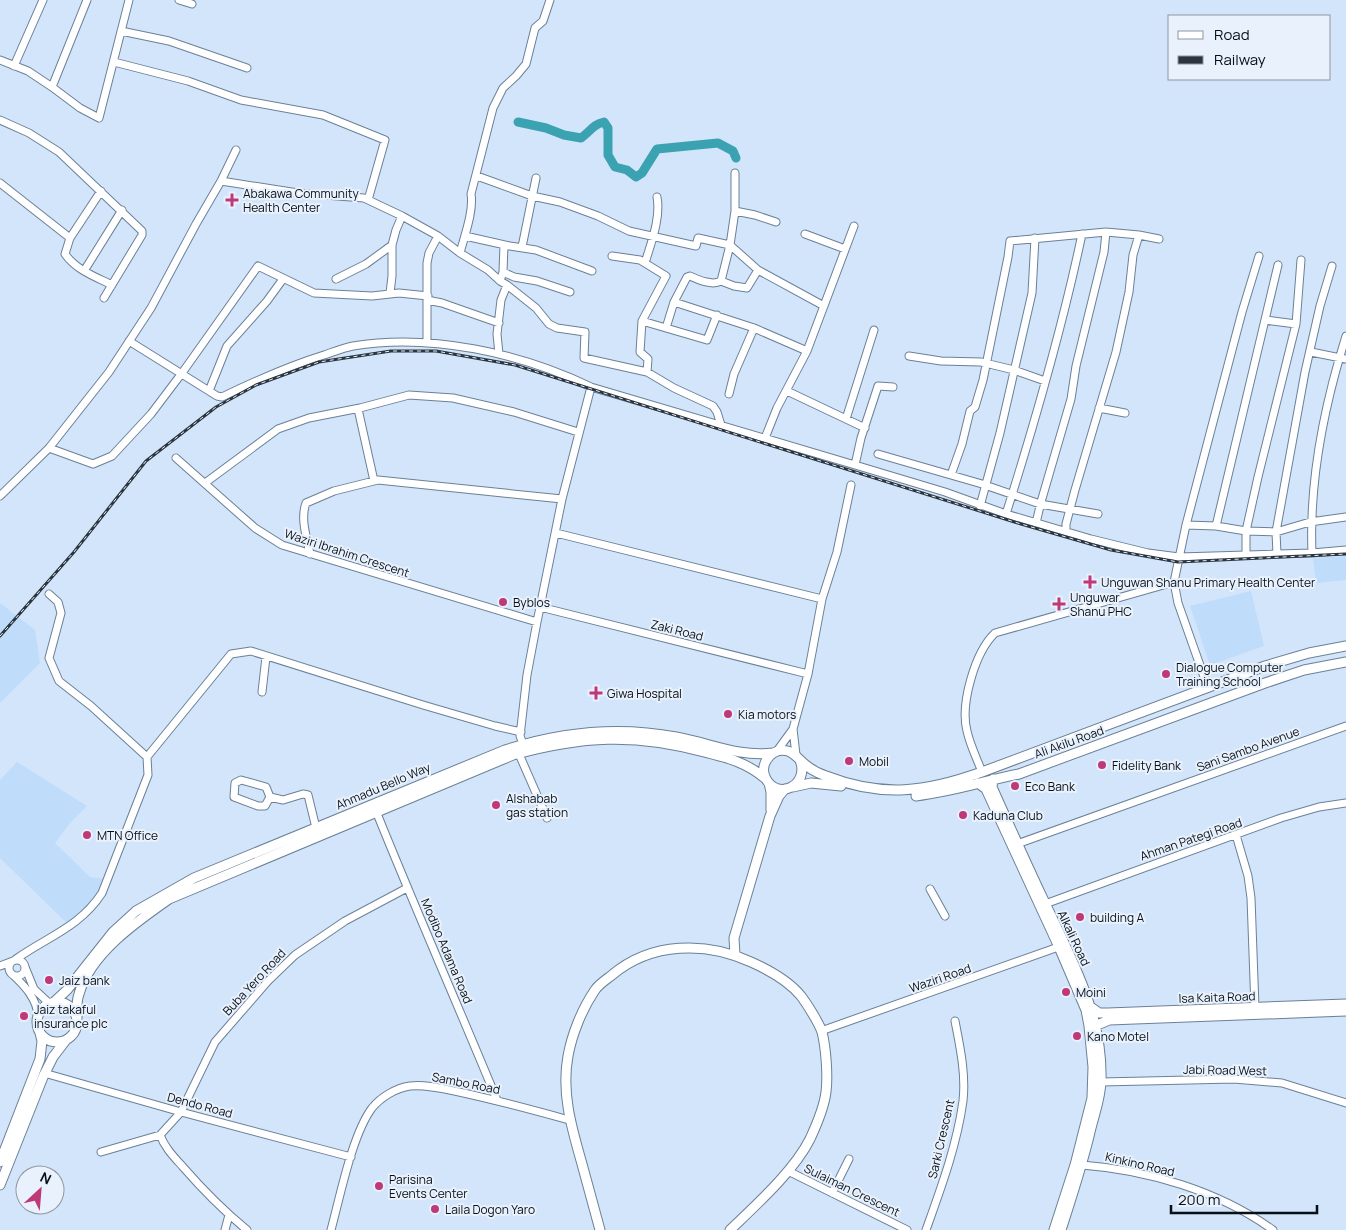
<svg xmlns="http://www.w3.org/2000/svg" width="1346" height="1230" font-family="Manrope,sans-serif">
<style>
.built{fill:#bfdcfb}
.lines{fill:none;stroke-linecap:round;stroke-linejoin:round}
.river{stroke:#3ba2b1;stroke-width:9}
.minor-casing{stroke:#6b8097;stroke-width:9}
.major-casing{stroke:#6b8097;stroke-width:11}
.minor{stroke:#fff;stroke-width:7}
.major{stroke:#fff;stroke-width:9}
.rail-casing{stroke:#2b353f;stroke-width:3}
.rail{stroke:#e8f1fc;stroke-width:1;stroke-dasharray:4;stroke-linecap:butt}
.poi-dot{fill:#bf3878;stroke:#e8f1fc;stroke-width:2}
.labels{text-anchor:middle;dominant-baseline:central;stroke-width:4;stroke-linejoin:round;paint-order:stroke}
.poi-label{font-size:12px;fill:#070f17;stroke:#e8f1fc;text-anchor:start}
.street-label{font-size:12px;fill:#070f17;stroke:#e8f1fc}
</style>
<rect width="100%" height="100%" fill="#d2e5fa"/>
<path class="built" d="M1346,556v24l-30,3 -3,-25z
M1251,591l13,55 -54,19 -20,-59z
M0,603l35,27 5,33 -40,40z
M17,762l70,44 -17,17 -15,20 35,34 16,2 -9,22 -26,26 -71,-69v-78z"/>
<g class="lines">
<path class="river" d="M518,122l28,6 18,7 17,3c10,-7 11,-13 23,-16l4,6v27l7,12 12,3 9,7 6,-4 15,-24 61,-6 15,8 3,7"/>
<defs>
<path id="minor" d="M179,0l13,4
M121,31l48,10 78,27
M0,60l28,11 24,16 35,-87
M114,62l74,19 53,19 82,15 62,25 -17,60
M14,66l29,-66
M52,87l28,21 19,10 30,-118
M0,120l29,13 30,19 83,79v4l-38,63
M735,173v38l-5,34 28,25
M477,176l55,20 28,6 38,14 31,15 67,15 2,-8 32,7 -9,36
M221,181l77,12 66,5 38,18 36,20 22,17 28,17 12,11 7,4 29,23 13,16 8,4 28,4 -1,26 63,14 27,16 39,18 4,6 4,13
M0,183l70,55
M101,191l-31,47 -5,16c11,16 31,23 47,31
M735,211l20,4 21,7
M805,234l40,15
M465,236l45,10 26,4 56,21
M522,247l14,-69
M460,253c4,-16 14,-42 11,-59l22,-86 10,-20 13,-12 10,-12 9,-36 8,-7 7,-21
M612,256l28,4 26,16 -24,45 -2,31 8,7 -1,13
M645,263c6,-20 16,-45 12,-66
M84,271l38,-61
M503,272l1,-27
M336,279l30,-15 26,-19
M500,281l3,-9 11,5 23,4 33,11
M390,293l2,-17v-31l4,-15 6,-14
M427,300l15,3 57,20
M674,302l80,26 53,23
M1265,320l31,4
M642,321l65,19 10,-25
M666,328l8,-26 13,-25 3,-1c9,4 22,10 31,5l13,5 13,2 11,-18 66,36
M129,341l88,55 5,1c33,-16 66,-31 102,-42 9,-3 19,-7 29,-9 77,-13 168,7 238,41l264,78 90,27 61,22 85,25 57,14 31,4 133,-4 34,-3
M427,343v-80l2,-10 9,-17
M1311,352l35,7
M499,354l-2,-20 4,-34 6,-15
M909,356l32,5 40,1 33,8 31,11
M209,391l18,-45 40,-45 16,-22
M787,391l78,37
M729,394l5,-20 20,-46
M1099,408l26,5
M358,409l16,72
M846,419l28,-89
M765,438l12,-30 30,-57 47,-125
M49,448l44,16 19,-8 39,-42 31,-41 76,-107 56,27 58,3 27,-3 29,3
M878,454l104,30 58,20 58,10
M176,458l79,70 27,17 255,77
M855,465l6,-27 17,-52 15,1
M951,475l11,-31 8,-33 5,-4 8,-27 25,-123 2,-16 96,-9 33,3 20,4
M205,483l73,-54 31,-11 51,-10 49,-13 44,3 61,14 64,20
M0,496l49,-48 60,-76 42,-64 45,-84 25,-43 15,-31
M980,506l20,-73 32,-140 3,-55
M1006,514c29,-92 56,-185 76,-280
M1036,523l5,-21 30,-103 5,-33 28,-114 2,-20
M1186,525l30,1 30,5 30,1 34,-10 36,-5
M1216,526l62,-261
M1066,531v-7l9,-34 41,-138 13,-60 4,-37 6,-20
M556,533l266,66
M1312,553c-3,-74 12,-147 34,-217
M310,554c-3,-16 -10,-35 -4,-51l28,-12 44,-11 184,19
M1246,554v-23l12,-54 38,-153 5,-64
M1277,554l-1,-22 29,-160 15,-66 12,-40
M540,607l268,67
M1208,688l-30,-85 -4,-21 12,-57 27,-103 29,-110 17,-56
M262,692l4,-35
M793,729l3,26
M523,744l-3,-8 7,-61 10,-53 25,-123 29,-112
M777,751l16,-22 15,-55 14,-75 15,-47 14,-67
M519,754l28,64
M147,757l84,-103 20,-3 172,54 72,21 26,6
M982,772c-5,-13 -12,-27 -15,-41 -7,-27 8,-79 28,-98l179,-51
M241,780l25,7 4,10 -5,9h-7l-24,-9 1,-14z
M270,797l13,3 20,-6 5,1 8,33
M376,811c39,97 81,192 121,289
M1236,835l12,41 3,22 4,110
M1017,844l329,-118
M930,889l15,27
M1045,904l236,-86 38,-11 27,-4
M16,959c31,-22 64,-32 86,-66l46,-118 -1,-18 -56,-51 -32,-25 -10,-23 12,-45 -3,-11 -9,-8
M9 968a8 8 0 1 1 16 0a8 8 0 1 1-16 0Z
M0,966l13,-5
M25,967l9,22 16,15
M12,974c13,12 25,25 26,42
M821,1031l243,-86
M44,1073l137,39 170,45
M1101,1082l133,-3 48,4 64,20
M101,1152l59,-17
M1082,1165c66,5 137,26 191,65
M788,1171l119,59
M832,1193l17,-34
M225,1230l4,-15
M247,1230c-23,-19 -44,-40 -64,-63 -9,-10 -18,-19 -23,-32l21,-23 34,-70 53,-61 27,-26 50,-34 62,-33
M331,1230c9,-33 21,-95 41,-122 9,-11 24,-20 38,-22 16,-2 34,3 49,6 37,8 74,18 110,28
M926,1230c15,-42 31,-85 37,-129 3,-27 -3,-54 -8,-80"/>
<path id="major" d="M800,760c10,25 -22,41 -34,19 -8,-15 6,-32 22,-28 6,2 8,5 12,9 7,7 17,13 26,16 57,22 100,16 156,-4l283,-106 44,-13 37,-7
M993,779l-1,8c17,38 34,76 52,114 27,57 59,114 57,179 0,16 -6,32 -10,48 -8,35 -19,68 -30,102
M769,783l2,9v18
M978,783l8,6 73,158 27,63 3,16 4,41 -1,31 -17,67 -21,65
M793,787l18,-4 30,3
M916,796c35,-4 68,-15 103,-22l246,-91 39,-13 42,-8
M735,955l-1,-17 36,-122 9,-20 6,-7
M54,1002l13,-12 46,-58 23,-21 58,-33 311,-128c56,-18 113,-24 171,-13 34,6 61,20 97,16
M37 1022a20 20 0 1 1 40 0a20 20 0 1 1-40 0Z
M1092,1008l7,5h9l238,-9
M77,1018c0,-8 -1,-16 2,-24 11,-40 57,-72 90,-95l344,-144c68,-19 122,-22 191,-3 24,6 42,10 62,27
M1095,1026l14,-6 237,-9
M0,1162l40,-103 2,-18 -3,-12
M0,1185l43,-108 10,-20 13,-17
M600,1230c-6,-22 -12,-44 -18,-66 -10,-35 -21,-71 -14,-108 4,-22 14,-47 27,-66 4,-6 12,-11 17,-15 39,-33 94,-34 139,-13 18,8 37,18 50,34 6,8 18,27 21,36 4,16 6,44 4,60 -2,16 -9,32 -16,47 -16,32 -54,66 -80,91"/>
</defs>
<use href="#minor" class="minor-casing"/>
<use href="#major" class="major-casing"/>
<use href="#minor" class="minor"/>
<use href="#major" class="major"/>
<defs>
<path id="rail" d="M0,636l74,-84 72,-91 70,-54 40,-22 63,-23 72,-11h45l79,14 506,159 90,26 67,12 168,-8"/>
</defs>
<use href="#rail" class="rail-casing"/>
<use href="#rail" class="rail"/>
</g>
<g class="poi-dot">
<path d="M229.5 192.5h5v5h5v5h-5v5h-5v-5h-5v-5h5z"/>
<path d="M1087.5 574.5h5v5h5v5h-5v5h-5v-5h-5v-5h5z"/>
<circle cx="503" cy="602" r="5"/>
<path d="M1056.5 596.5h5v5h5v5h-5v5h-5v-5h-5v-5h5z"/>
<circle cx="1166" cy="674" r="5"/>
<path d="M593.5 685.5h5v5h5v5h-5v5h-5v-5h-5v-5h5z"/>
<circle cx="728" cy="714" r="5"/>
<circle cx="849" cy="761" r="5"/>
<circle cx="1102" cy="765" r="5"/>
<circle cx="1015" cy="786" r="5"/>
<circle cx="496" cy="805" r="5"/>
<circle cx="963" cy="815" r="5"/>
<circle cx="87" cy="835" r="5"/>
<circle cx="1080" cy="917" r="5"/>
<circle cx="49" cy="980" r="5"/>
<circle cx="1066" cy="992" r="5"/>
<circle cx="24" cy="1016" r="5"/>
<circle cx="1077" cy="1036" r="5"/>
<circle cx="379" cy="1186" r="5"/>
<circle cx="435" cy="1209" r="5"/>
</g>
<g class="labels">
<g class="poi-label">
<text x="243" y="193">Abakawa Community<tspan x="243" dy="14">Health Center</tspan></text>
<text x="1101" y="582">Unguwan Shanu Primary Health Center</text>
<text x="1070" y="597">Unguwar<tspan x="1070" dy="14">Shanu PHC</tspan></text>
<text x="513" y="602">Byblos</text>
<text x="1176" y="667">Dialogue Computer<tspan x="1176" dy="14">Training School</tspan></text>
<text x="607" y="693">Giwa Hospital</text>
<text x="738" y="714">Kia motors</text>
<text x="859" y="761">Mobil</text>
<text x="1112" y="765">Fidelity Bank</text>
<text x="1025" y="786">Eco Bank</text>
<text x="506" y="798">Alshabab<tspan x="506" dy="14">gas station</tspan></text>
<text x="973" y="815">Kaduna Club</text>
<text x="97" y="835">MTN Office</text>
<text x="1090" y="917">building A</text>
<text x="59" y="980">Jaiz bank</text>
<text x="1076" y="992">Moini</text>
<text x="34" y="1009">Jaiz takaful<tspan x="34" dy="14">insurance plc</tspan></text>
<text x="1087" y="1036">Kano Motel</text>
<text x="389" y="1179">Parisina<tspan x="389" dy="14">Events Center</tspan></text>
<text x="445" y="1209">Laila Dogon Yaro</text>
</g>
<g class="street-label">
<text transform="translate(347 553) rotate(18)">Waziri Ibrahim Crescent</text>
<text transform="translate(677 630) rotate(14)">Zaki Road</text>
<text transform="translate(1069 742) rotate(-20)">Ali Akilu Road</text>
<text transform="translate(1248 749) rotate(-20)">Sani Sambo Avenue</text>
<text transform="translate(383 786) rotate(-23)">Ahmadu Bello Way</text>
<text transform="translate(1191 839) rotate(-19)">Ahman Pategi Road</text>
<text transform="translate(1074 938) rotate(65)">Alkali Road</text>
<text transform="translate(447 951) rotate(67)">Modibo Adama Road</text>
<text transform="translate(940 978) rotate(-19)">Waziri Road</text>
<text transform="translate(254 982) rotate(-47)">Buba Yero Road</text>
<text transform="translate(1217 997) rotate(-2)">Isa Kaita Road</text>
<text transform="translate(1225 1070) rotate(1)">Jabi Road West</text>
<text transform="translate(466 1083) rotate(11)">Sambo Road</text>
<text transform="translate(200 1105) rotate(15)">Dendo Road</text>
<text transform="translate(941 1139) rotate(-77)">Sarki Crescent</text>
<text transform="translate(1140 1164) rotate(13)">Kinkino Road</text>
<text transform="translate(852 1190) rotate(26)">Sulaiman Crescent</text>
</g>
</g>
<rect x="1168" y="15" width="162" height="65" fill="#e8f1fc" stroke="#8e97a0"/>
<rect x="1178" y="31" width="25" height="8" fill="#ffffff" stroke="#8e97a0"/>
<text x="1214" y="40" font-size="15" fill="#070f17">Road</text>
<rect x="1178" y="56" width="25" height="8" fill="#2b353f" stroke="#8e97a0"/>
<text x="1214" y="65" font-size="15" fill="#070f17">Railway</text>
<g transform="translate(40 1190) rotate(26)"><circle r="24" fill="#e8f1fc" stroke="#8e97a0"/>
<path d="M0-4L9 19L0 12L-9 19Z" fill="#bf3878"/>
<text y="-8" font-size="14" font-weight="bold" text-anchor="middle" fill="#070f17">N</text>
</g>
<path d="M1171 1205v8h146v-8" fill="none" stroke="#070f17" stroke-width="2.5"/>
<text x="1178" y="1205" font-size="15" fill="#070f17" stroke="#e8f1fc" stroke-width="4" paint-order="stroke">200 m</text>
</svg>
